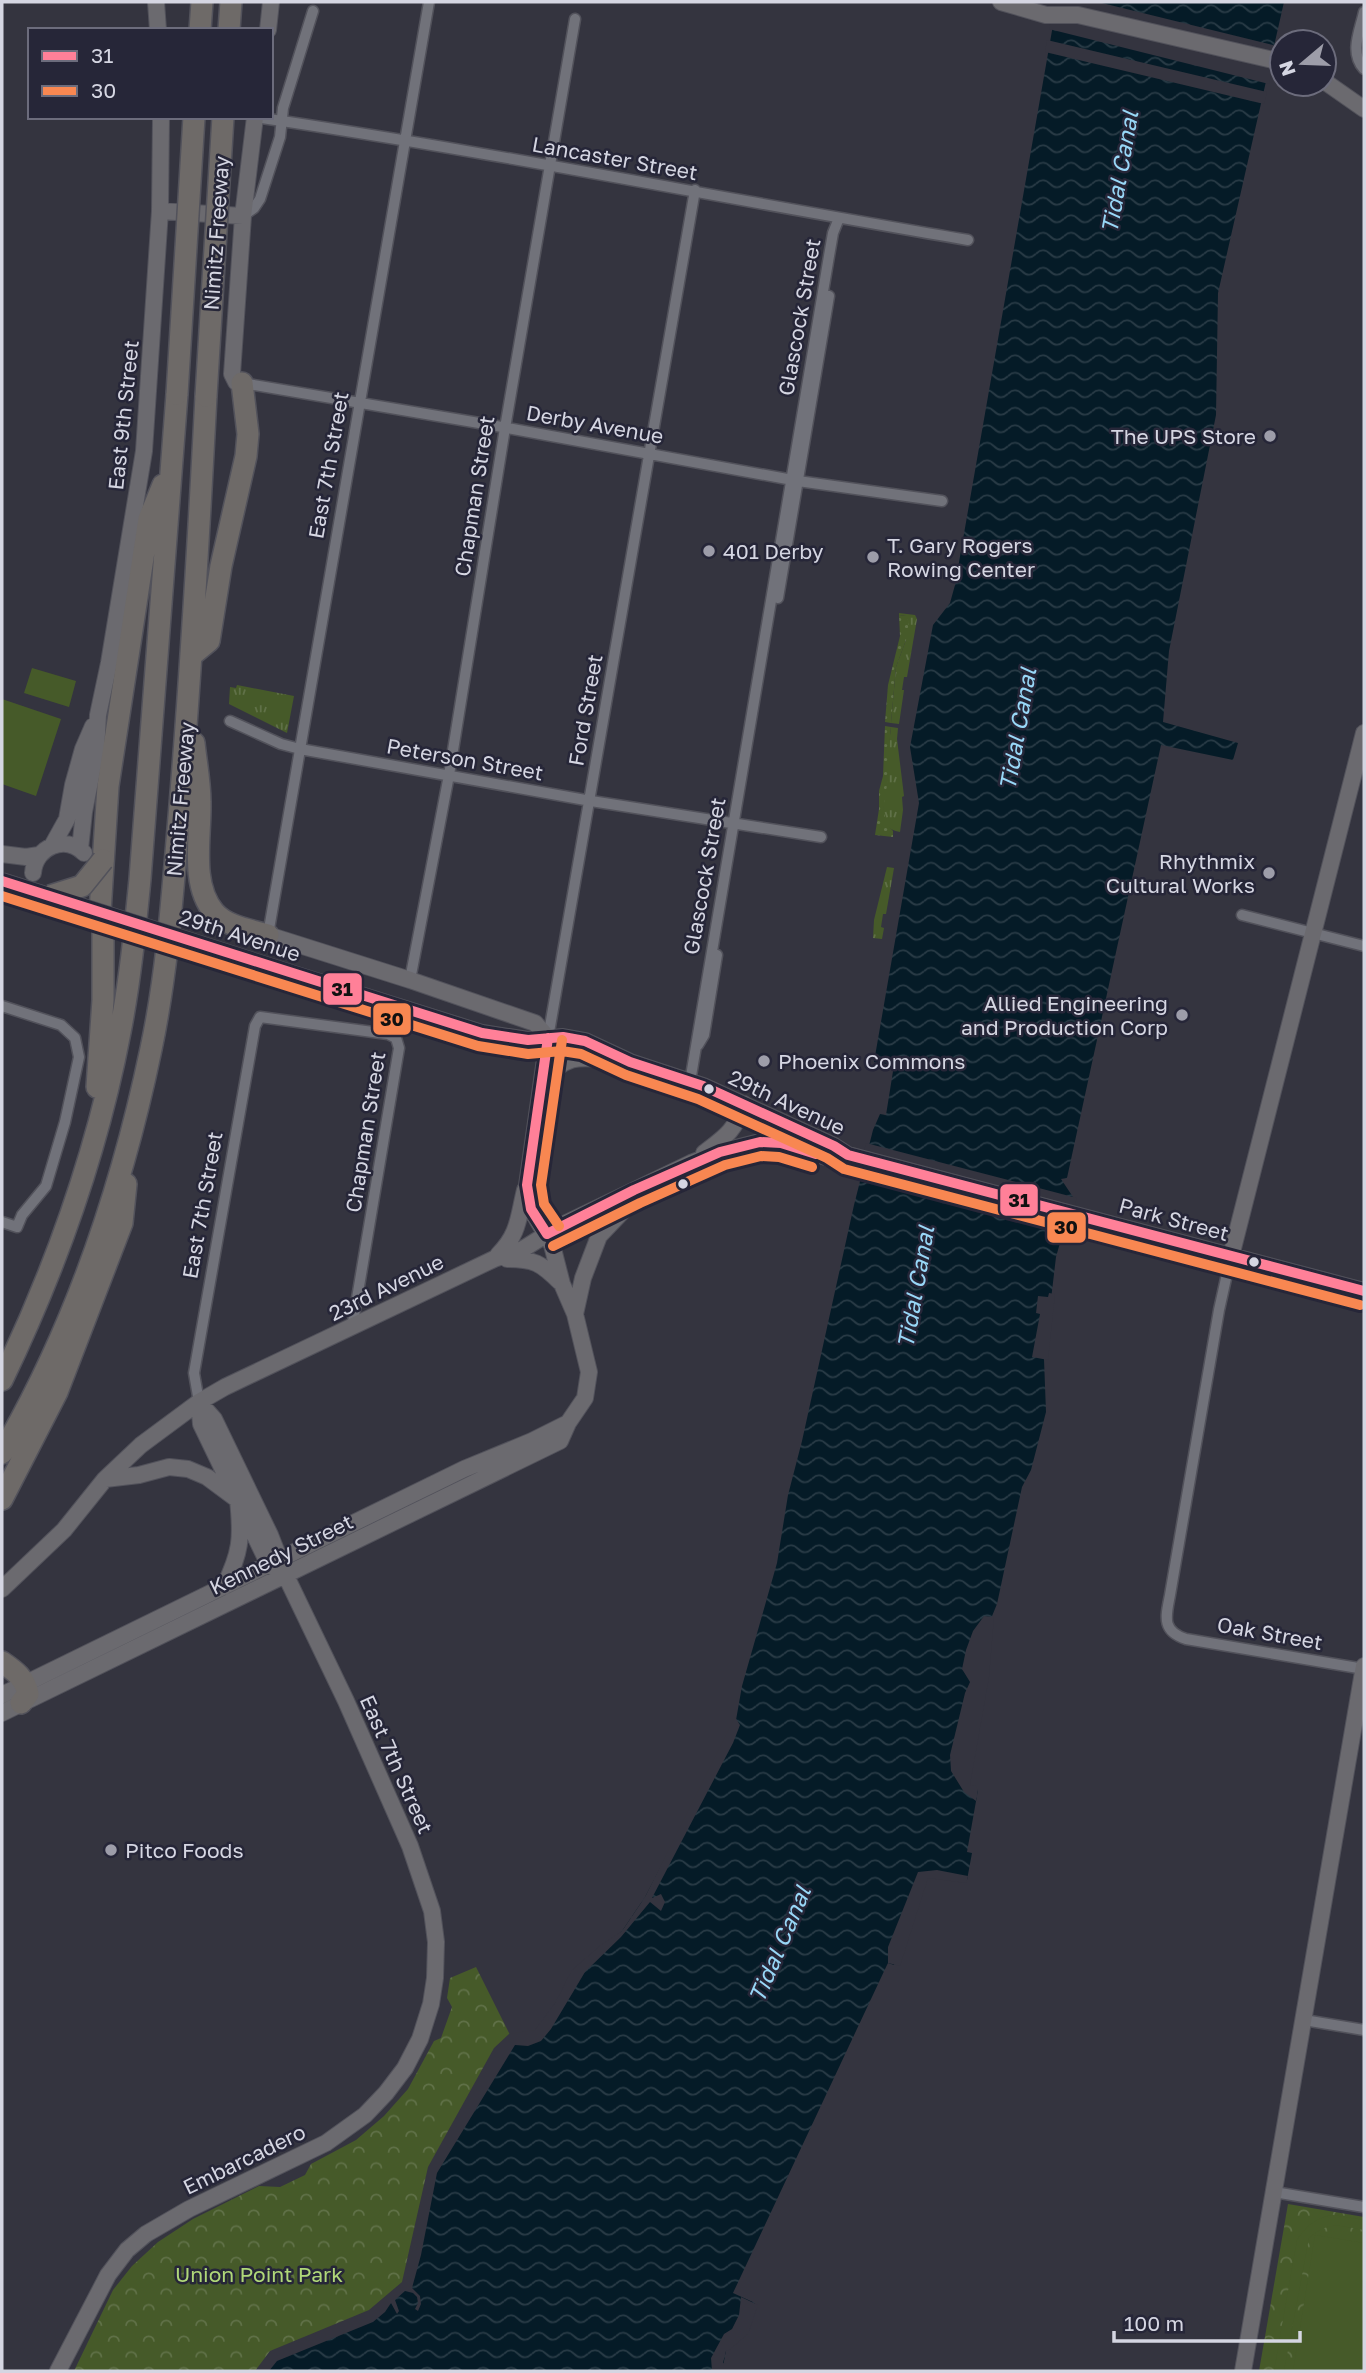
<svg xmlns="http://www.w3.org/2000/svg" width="1366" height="2373" font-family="'Golos Text',sans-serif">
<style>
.grass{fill:url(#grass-tufts)}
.forest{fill:url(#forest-crowns)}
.garden{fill:url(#garden-dots)}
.pitch{fill:#465a29}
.water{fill:url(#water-waves)}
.pier{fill:#34343f}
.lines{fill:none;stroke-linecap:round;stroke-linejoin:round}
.street-casing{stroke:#52525b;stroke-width:13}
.secondary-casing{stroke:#52525b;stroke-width:18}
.highway-casing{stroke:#52525b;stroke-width:24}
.street{stroke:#71727a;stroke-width:10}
.secondary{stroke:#6b6a6f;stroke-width:16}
.highway{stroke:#6e6a68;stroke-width:21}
.secondary-bridge-casing{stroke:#52525b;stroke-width:18;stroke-linecap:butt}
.highway-bridge-casing{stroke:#52525b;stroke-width:24;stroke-linecap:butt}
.secondary-bridge{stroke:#6b6a6f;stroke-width:16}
.highway-bridge{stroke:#6e6a68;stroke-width:21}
.bus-1-casing{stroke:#262638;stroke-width:16}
.bus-2-casing{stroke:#262638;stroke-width:16}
.bus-1{stroke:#ff8098;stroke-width:10}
.bus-2{stroke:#f88751;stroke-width:10}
.poi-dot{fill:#9d9da9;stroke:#262638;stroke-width:2.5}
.bus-dot{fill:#d5d6e2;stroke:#262638;stroke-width:2.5}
.labels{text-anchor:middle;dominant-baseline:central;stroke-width:5;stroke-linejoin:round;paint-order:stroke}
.street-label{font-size:21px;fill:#d5d6e2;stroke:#262638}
.poi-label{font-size:21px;fill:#d5d6e2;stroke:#262638;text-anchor:start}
.park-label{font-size:21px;fill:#b0d879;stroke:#262638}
.water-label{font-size:23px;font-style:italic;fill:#98d7f7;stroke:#262638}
.line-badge{stroke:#262638;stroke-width:2.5}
.pale-badge-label{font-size:19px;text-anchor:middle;font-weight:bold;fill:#111}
</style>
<defs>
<pattern id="grass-tufts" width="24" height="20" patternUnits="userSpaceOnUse" patternTransform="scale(1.75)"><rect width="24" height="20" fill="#465a29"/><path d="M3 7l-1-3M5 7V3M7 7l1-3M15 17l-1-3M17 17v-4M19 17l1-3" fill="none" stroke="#607148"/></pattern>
<pattern id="forest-crowns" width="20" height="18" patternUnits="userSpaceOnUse" patternTransform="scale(1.75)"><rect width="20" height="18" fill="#465a29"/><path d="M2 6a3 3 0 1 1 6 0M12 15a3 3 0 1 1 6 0" fill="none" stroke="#607148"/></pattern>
<pattern id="garden-dots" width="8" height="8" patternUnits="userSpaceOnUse" patternTransform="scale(1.75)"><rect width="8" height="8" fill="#465a29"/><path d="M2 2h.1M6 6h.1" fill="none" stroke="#607148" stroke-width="1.8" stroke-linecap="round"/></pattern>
<pattern id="water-waves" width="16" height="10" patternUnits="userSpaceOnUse" patternTransform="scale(1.75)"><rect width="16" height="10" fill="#051b27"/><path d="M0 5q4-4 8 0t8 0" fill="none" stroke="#293b46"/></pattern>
</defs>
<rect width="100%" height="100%" fill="#34343f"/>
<path class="grass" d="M899,613l16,2 2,4 -10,58h-3l-2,13h2l-5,34 -8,-1 5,-56 10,-27v-24l-7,-1z
M237,685l57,11 -7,37 -58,-29 1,-17 6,1z
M891,727l7,1 -1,11 7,57 -2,1 1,13 -3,22c-6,-1 -11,-3 -14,-9 -8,-18 3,-74 5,-96z
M887,867l7,1 -8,46h-3l-2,13 3,1 -2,11 -9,-1 1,-18z"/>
<path class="forest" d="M476,1967l35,70 -106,247 -35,29 -112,58h-184l39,-81 19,-24 26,-24 35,-23 66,-33 21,1 25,-12 6,-11 45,-24 28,-24 24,-27 26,-48 7,-3 11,-31 -5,-9 3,-20z
M1288,2204l76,13v154h-105z"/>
<path class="garden" d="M899,615l7,1 3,6 -3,18 -10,27 -5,56 -6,-1 3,-37 12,-49z
M885,726l6,1c-2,14 -1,26 -1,40 -1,22 -15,45 3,64v6l-18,-2 4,-26v-18l4,-15z"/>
<path class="pitch" d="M32,668l44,13 -7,26 -45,-14z
M2,699l59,20 -25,77 -34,-12z
M1333,2215l31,5v10c-25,-4 -34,-10 -55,8l-25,133h-10l23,-131c8,-14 21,-23 36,-25z
M1315,2235l49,8v128h-71z"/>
<path class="water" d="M1057,2h227l-66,291 -2,122 -47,236 -6,71 75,21 -5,17 -72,-15 -94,433 -6,1 12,18 -17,60 -12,102 2,53 -15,58 -9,17 -25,117 -7,17 -24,166 12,3 -11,62 5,1 -5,27 -42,-6 -31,91 -6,-2 -1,2 -154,328 22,10 -28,43 -5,25h-464l14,-17 98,-41 35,-29 26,-115 66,-119 40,-17 38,-61 47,-41 23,-34 84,-161 7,-16 6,-34 35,-123 11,-68 14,-54 52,-236 19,-75 7,-16 6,1 8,-50 -20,-3 45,-259 -9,-56 23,-122 17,-22 5,-18z"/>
<path class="pier" d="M1055,2h43l179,44 -8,38 -220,-55z
M1047,40l220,52 -3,12 -219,-52z
M866,1143l211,55 -11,35 -209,-55z
M1049,1293l6,1 -7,66 -16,-3 8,-43 -4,-1 2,-17 10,1z
M984,1616l10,1 -5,60 -19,108 6,1 2,4 -2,11 -12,-9 -13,-21 -1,-16 15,-62 5,-11 -8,-13 4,-19 7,-19z
M735,1717l5,8 -7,18 -81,155 9,-4 4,8 -4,9 -11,-9 -29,35 -36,35 -34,57 -10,12 -13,5 -13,-1 -78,128 -16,82 -9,33 8,8 1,8 -3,7 -3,-2 3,-6 -1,-6 -4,-4 -8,-2 -10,9 4,11 -2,3 -6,-11 -6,9 -12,10 -96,39 -8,10h-14l15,-20 99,-41 33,-28 26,-115 66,-119 15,-14 26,-4 20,-27 17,-33 29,-25 21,-14 23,-34z
M937,1870l31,6 -1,4 -1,3 -38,-5 -28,88 -12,-3v-16l30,-75z
M741,2297l17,8 -10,29 -19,16 -3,1 -3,12 3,1v7h-14l-1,-13 13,-24 8,-5 7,-14z"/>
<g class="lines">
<defs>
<path id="street" d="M1364,12c-4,19 -15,40 0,57
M255,117c239,35 475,83 713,123
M243,216l11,-8 6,-9 20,-62 3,-29 30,-97
M242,383l249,42 307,56 144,20
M778,598l51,-302
M230,721l51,23 19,5 291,52 230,36
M1242,915l122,31
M268,935l161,-933
M410,980l39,-205 56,-347 70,-409
M2,1006l59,19 14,13 4,19 -14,65 -19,64 -24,29 -5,12 -15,-5
M548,1038l147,-848
M698,1045l6,-10 13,-80
M690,1082l139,-826 4,-23 6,-15
M1231,1256l-12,54 -49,285c-4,21 -9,36 16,44l178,30
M199,1402l-5,-29 61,-347 5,-9 128,17 8,4 3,10 -47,280
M1304,2020l60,10
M1274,2192l90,15"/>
<path id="secondary" d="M156,2l2,28
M1001,2l45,13h32l204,47
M268,30l3,-28
M1324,81l40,28
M160,211l83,5
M242,383l-6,-1 -4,-8 11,-158 12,-99
M52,846l15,-27 6,-34 10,-36 10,-23
M80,849l4,-37 12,-61 2,-36 11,-52 35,-212 16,-240 1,-94
M2,854l24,3 13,-2
M33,873c2,-26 32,-39 51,-20
M268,935l142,45 125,43 13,15
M281,970l201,63 46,7 35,-3 22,4 45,21 73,24 131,60 14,9 516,136
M544,1083c22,-33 41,-25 75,-22
M704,1153c21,-16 31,-22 40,-49
M498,1255c21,-21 20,-37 27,-65
M1231,1256l133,-523
M507,1259c27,0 34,4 53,23
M575,1314l8,-36 16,-42 41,-43
M199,1402l2,22 68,141 7,4
M105,1479l34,-4 30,-8 19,2 19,8 31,23c4,38 3,52 -14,87
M2,1589l62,-59 41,-51 36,-34 58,-43 26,-15 269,-128 29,-10 37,-23 131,-63 29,-11 40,-10 21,1 51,16 16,-4
M2,1695l462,-226 68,-28 36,-18
M2,1713l558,-272 8,-18 17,-25 4,-26 -14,-58 -13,-30 -10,-39 -21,-36 -4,-24 21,-147
M58,2371l50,-96 19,-25 19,-16 43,-25 137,-66 39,-28 21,-22 19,-25 15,-29 11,-35 4,-26 1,-36 -4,-31 -22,-65 -64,-145 -60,-125 -16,-41 -56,-116 -15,-17
M1243,2371l121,-705"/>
<path id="highway" d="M200,30l2,-28
M229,30l2,-28
M192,655l17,-14 12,-75 25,-110 2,-22 -6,-51
M194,743c2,19 6,39 6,59 1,34 -10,82 14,110 13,15 37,18 54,23
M100,912l8,-126 41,-267 14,-34
M97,1087l6,-87v-69
M2,1380c53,-110 95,-228 118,-348 10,-51 15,-102 20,-153l37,-485
M2,1453c72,-123 120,-265 149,-404 17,-80 22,-163 29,-244 11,-136 19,-273 26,-409
M2,1499l55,-107 65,-169 4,-39
M2,1662c13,9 23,16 26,32l-7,9"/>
</defs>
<use href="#street" class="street-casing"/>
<use href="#secondary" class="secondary-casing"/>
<use href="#highway" class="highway-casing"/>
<use href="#street" class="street"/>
<use href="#secondary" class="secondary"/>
<use href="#highway" class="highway"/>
<defs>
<path id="secondary-bridge" d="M2,881l279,89"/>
<path id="highway-bridge" d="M177,394l17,-277
M206,396l17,-279
M50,896l32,-10 21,-26"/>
</defs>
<use href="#secondary-bridge" class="secondary-bridge-casing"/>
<use href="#highway-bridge" class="highway-bridge-casing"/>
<use href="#secondary-bridge" class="secondary-bridge"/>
<use href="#highway-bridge" class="highway-bridge"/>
<defs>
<path id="bus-1" d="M2,881l480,152 46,7 35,-3 22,4 45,21 73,24 131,60 14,9 516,136
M547,1234l87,-44 86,-38 40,-10 21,1 35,11
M547,1234l-16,-25 -4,-24 21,-147"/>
<path id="bus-2" d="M2,896l476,150 50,8 34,-3 19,3 45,21 72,24 129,59 17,11 516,136
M559,1226l-15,-22 -3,-19 21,-145
M553,1246l87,-43 85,-38 36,-9 18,1 33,10"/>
</defs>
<use href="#bus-1" class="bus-1-casing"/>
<use href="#bus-2" class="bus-2-casing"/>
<use href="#bus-1" class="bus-1"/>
<use href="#bus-2" class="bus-2"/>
</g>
<g class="poi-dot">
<circle cx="1270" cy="436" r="7"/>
<circle cx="709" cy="551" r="7"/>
<circle cx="873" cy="557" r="7"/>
<circle cx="1269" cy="873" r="7"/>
<circle cx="1182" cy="1015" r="7"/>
<circle cx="764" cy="1061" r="7"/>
<circle cx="111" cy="1850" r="7"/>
</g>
<g class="bus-dot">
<circle cx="709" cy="1089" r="6"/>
<circle cx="683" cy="1184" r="6"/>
<circle cx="1254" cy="1262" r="6"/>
</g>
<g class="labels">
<g class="street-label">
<text transform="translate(615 158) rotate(10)">Lancaster Street</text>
<text transform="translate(216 233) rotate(-86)">Nimitz Freeway</text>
<text transform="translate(799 317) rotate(-80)">Glascock Street</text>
<text transform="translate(123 415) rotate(-84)">East 9th Street</text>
<text transform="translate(595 424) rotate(10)">Derby Avenue</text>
<text transform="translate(328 465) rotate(-80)">East 7th Street</text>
<text transform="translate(474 496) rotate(-81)">Chapman Street</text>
<text transform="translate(585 710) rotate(-80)">Ford Street</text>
<text transform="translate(465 759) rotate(10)">Peterson Street</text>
<text transform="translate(180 799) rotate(-85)">Nimitz Freeway</text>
<text transform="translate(704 876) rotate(-80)">Glascock Street</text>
<text transform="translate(240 935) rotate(18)">29th Avenue</text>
<text transform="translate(787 1102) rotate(25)">29th Avenue</text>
<text transform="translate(365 1132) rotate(-81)">Chapman Street</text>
<text transform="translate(202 1205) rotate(-80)">East 7th Street</text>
<text transform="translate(1174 1219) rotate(15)">Park Street</text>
<text transform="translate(386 1287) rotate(-26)">23rd Avenue</text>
<text transform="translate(281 1554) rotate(-26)">Kennedy Street</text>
<text transform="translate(1270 1633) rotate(10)">Oak Street</text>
<text transform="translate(397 1764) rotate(66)">East 7th Street</text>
<text transform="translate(244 2159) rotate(-26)">Embarcadero</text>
</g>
<g class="poi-label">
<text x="1256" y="436" text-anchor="end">The UPS Store</text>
<text x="887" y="545">T. Gary Rogers<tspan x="887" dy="24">Rowing Center</tspan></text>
<text x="723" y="551">401 Derby</text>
<text x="1255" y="861" text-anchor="end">Rhythmix<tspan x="1255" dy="24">Cultural Works</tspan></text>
<text x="1168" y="1003" text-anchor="end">Allied Engineering<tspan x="1168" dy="24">and Production Corp</tspan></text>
<text x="778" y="1061">Phoenix Commons</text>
<text x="125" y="1850">Pitco Foods</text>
</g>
<g class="park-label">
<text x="259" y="2274">Union Point Park</text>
</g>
<g class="water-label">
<text transform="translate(1119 172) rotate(-80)">Tidal Canal</text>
<text transform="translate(1017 729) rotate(-80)">Tidal Canal</text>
<text transform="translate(915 1287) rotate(-80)">Tidal Canal</text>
<text transform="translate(779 1944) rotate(-67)">Tidal Canal</text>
</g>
</g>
<g class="line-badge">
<rect x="322" y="972" width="41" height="34" rx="7" fill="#ff8098"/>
<rect x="372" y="1002" width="40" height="34" rx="7" fill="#f88751"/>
<rect x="999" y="1183" width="40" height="34" rx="7" fill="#ff8098"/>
<rect x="1046" y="1211" width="41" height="33" rx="7" fill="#f88751"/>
</g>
<g class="pale-badge-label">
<text x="342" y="996">31</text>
<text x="392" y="1026">30</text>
<text x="1019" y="1207">31</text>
<text x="1066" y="1234">30</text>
</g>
<rect width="1366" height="2373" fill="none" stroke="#d5d6e2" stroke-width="7"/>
<rect x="28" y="28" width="245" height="91" fill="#262638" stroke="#6c6c7c" stroke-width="2"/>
<rect x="42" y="51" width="35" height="10" fill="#ff8098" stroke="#6c6c7c" stroke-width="2"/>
<text x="91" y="63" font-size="21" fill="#d5d6e2">31</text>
<rect x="42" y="86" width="35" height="10" fill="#f88751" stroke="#6c6c7c" stroke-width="2"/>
<text x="91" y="98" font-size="21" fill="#d5d6e2">30</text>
<g transform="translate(1303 63) rotate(251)"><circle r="33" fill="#262638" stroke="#6c6c7c" stroke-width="2"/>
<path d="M0-5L12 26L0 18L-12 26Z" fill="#9d9da9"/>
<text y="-10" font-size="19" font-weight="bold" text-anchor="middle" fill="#d5d6e2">N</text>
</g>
<path d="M1114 2331v10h186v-10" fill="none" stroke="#d5d6e2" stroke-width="3.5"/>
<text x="1124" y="2331" font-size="21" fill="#d5d6e2" stroke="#262638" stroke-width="5" paint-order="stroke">100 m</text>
</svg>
